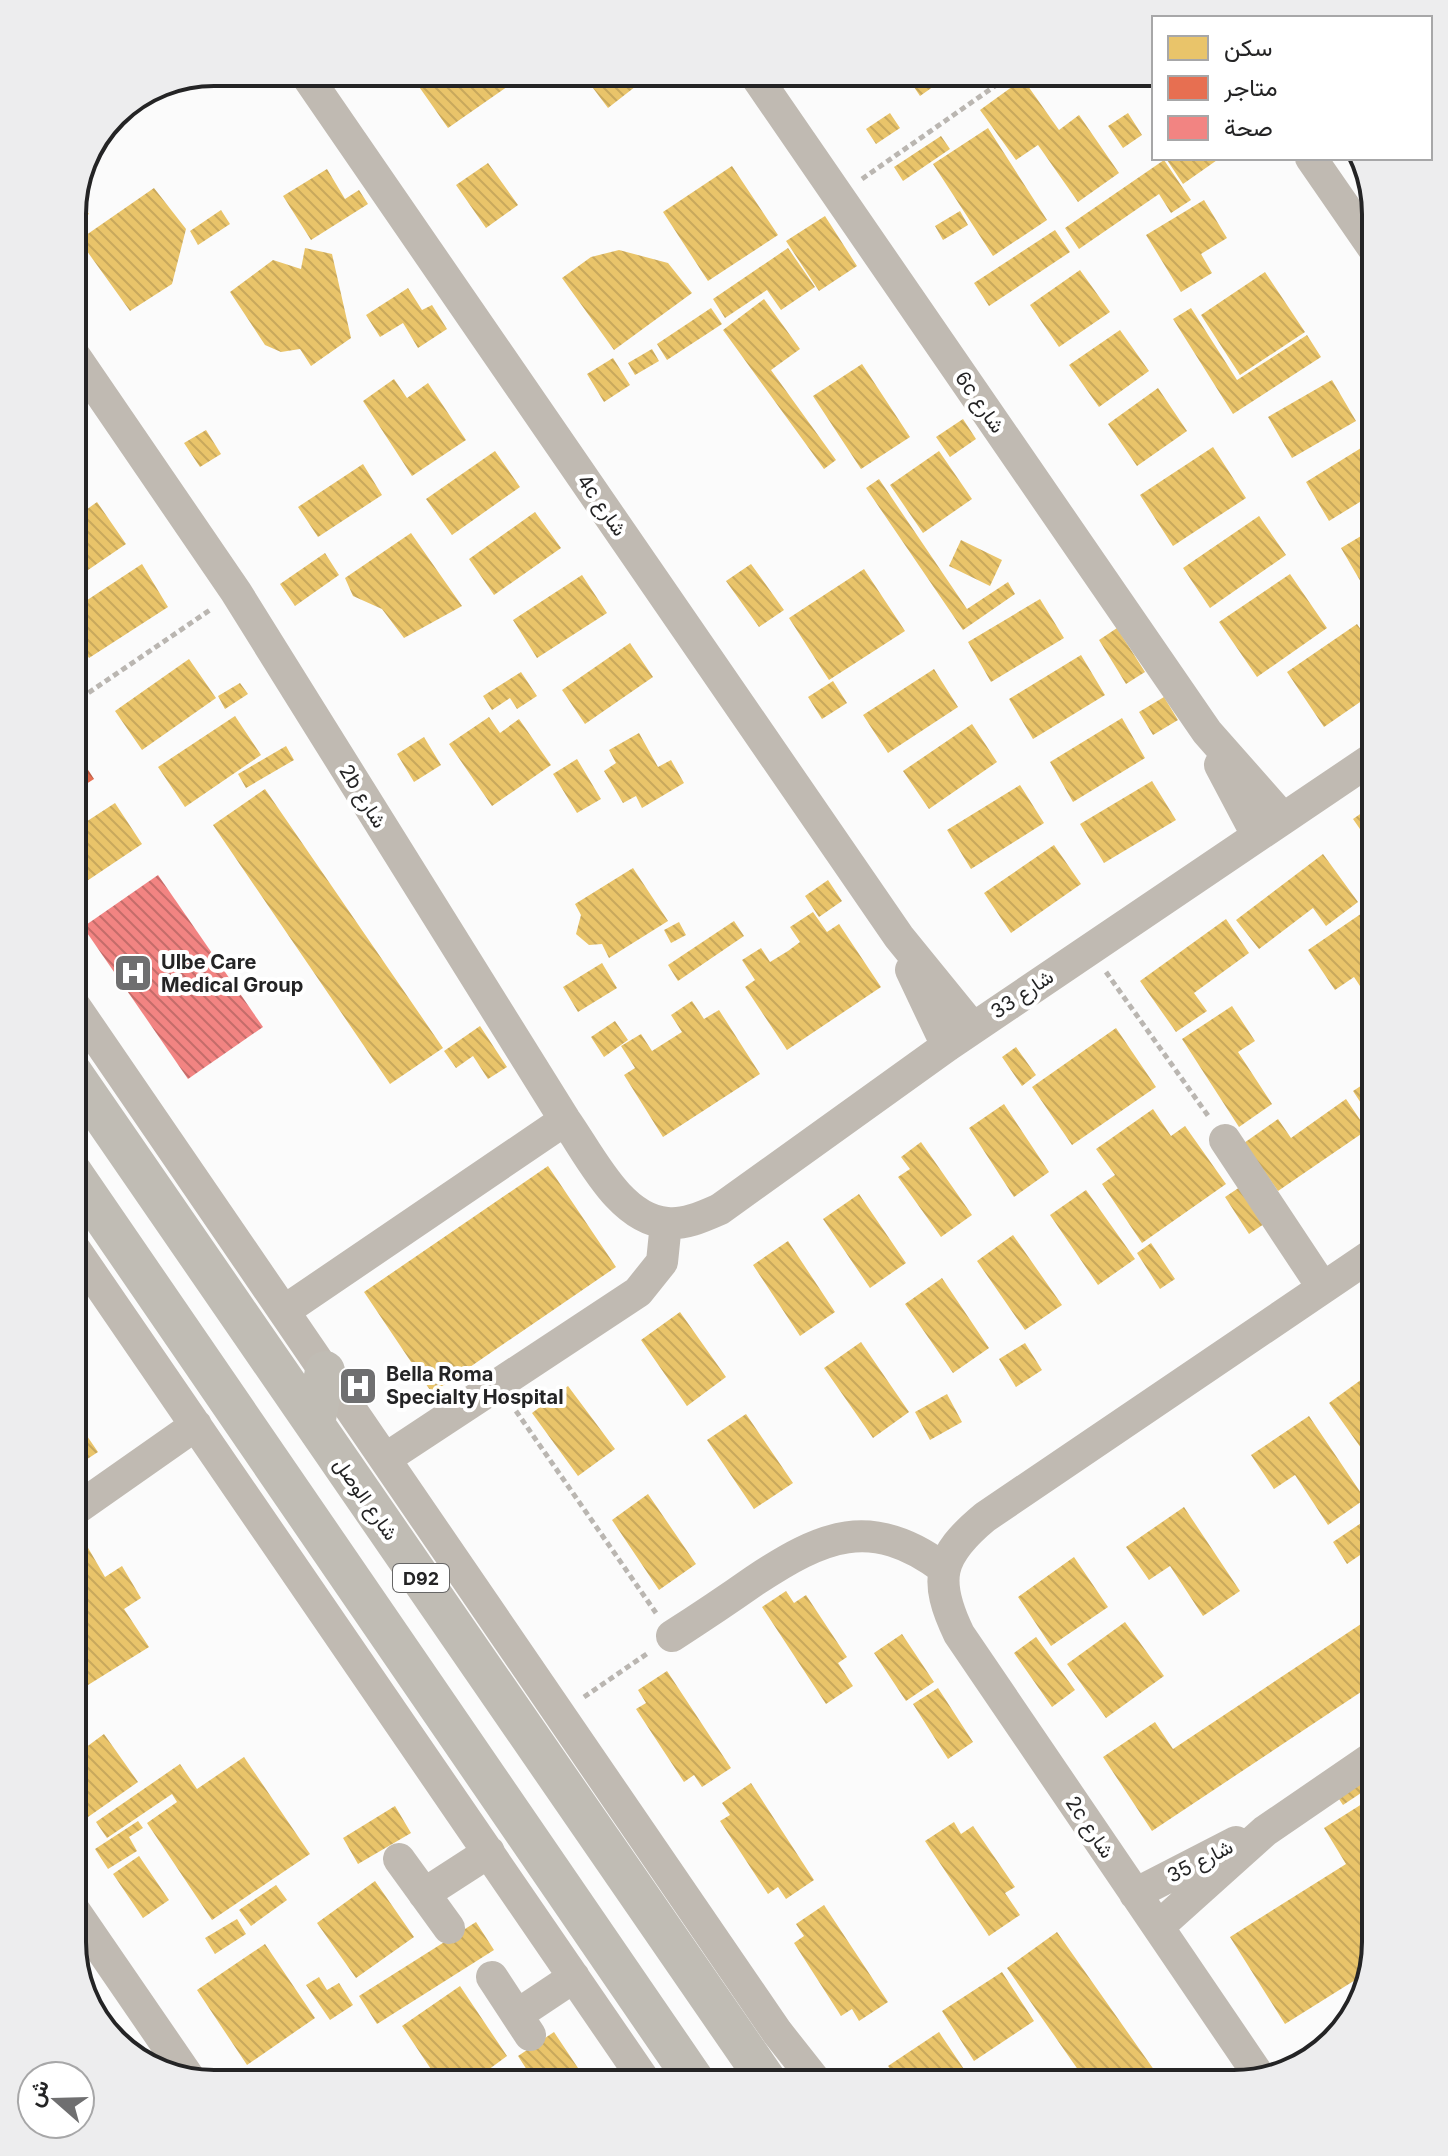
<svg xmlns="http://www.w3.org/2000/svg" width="1448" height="2156" font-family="Inter,Vazirmatn,sans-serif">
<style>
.homes{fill:url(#homes-back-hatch)}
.shops{fill:url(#shops-back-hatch)}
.health{fill:url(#health-back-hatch)}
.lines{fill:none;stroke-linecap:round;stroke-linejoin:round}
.path{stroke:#bab6b1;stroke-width:5;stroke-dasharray:6 4;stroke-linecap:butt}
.minor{stroke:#c0bab2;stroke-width:32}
.major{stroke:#c0bcb4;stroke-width:40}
.labels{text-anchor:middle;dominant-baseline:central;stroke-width:8;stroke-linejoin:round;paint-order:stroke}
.shield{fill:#fff;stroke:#666;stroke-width:2}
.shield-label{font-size:18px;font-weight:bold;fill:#242425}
.street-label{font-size:20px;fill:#242425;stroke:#fff}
.poi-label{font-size:20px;font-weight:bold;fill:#242425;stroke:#fff;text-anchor:start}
.rim{fill:none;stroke:#242425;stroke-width:4}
</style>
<defs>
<pattern id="homes-back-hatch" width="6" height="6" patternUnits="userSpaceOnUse" patternTransform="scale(2)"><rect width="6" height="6" fill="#e9c46a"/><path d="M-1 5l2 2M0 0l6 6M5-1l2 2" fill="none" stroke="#c8a85c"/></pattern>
<pattern id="shops-back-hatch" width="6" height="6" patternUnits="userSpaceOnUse" patternTransform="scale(2)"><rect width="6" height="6" fill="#e76f51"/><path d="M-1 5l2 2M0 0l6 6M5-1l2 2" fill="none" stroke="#bb5b43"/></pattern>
<pattern id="health-back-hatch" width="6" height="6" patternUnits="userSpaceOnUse" patternTransform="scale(2)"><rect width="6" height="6" fill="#f28482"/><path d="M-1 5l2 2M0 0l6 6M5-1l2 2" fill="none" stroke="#c46c6a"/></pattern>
</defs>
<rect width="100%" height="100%" fill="#fbfbfb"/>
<path class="homes" d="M428,72h90l3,5 -73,51 -33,-47z
M581,72h73l-46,36z
M904,72h50l-34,24z
M1023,79l36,51 20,-15 40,58 -41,29 -40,-57 -22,15 -36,-50z
M890,113l10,15 -24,16 -10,-15z
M1128,113l14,22 -19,13 -15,-22z
M988,128l59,92 -54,36 -60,-92z
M941,136l9,13 -47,32 -9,-14z
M1169,158h51l-37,26 -16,-24z
M1164,160l27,40 -20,13 -12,-19 -80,55 -14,-21z
M488,163l30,42 -32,23 -30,-43z
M732,166l46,69 -70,46 -45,-69z
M327,169l18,30 14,-9 9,14 -57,36 -28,-44z
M154,188l32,41 -14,55 -42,27 -51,-71z
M77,197l12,17 -17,11v-20z
M1204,200l23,38 -26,16 11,19 -31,19 -35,-57z
M221,210l9,14 -32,21 -8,-14z
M960,211l8,14 -25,15 -8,-14z
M825,216l32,50 -38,25 -33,-50z
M1055,230l15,22 -81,54 -15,-23z
M305,248l27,6 19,84 -40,28 -11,-17 -19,3 -16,-7 -35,-53 43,-32 28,9z
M788,248l27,39 -34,23 -14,-20 -42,28 -12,-19z
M619,250l49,13 24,30 -78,57 -52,-72 29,-21z
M1080,270l30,42 -51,35 -29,-42z
M1265,272l40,60 -65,43 -39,-60z
M408,288l14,22 10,-5 15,24 -29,19 -15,-25 -23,14 -14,-22z
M764,299l36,50 -29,21 65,90 -12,9 -101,-139z
M711,308l11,16 -55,36 -10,-16z
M1191,308l46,72 70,-45 14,22 -88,57 -60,-95z
M1120,330l29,41 -50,36 -30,-42z
M652,349l7,12 -24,14 -7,-12z
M613,358l17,27 -26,17 -17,-28z
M862,364l48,73 -49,32 -48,-73z
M394,379l13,19 21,-15 38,57 -54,36 -49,-75z
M1332,380l24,41 -64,37 -24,-41z
M1158,388l29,43 -50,35 -29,-42z
M963,419l13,20 -26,18 -14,-20z
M206,430l15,24 -21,13 -16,-24z
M1374,440l2,52 -47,29 -23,-39z
M1213,447l33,51 -73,48 -33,-51z
M495,451l25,36 -68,48 -26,-36z
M939,451l33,48 -49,34 -33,-48z
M363,464l19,31 -64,42 -20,-30z
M879,479l88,130 41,-27 7,12 -52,36 -97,-142z
M97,502l29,42 -54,37v-61z
M535,512l26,36 -67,47 -25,-36z
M1259,516l27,39 -76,53 -27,-40z
M1376,527v56l-11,6 -24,-41z
M411,533l51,73 -58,32 -22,-29 -29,-13 -8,-18z
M961,540l41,20 -12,26 -41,-20z
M325,553l14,22 -44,31 -15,-22z
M142,564l26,43 -79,51 -17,-26v-22z
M751,564l33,46 -25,17 -33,-46z
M864,569l41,62 -76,49 -40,-62z
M1290,574l37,54 -70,49 -38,-55z
M582,575l25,38 -70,45 -24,-38z
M1040,599l24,39 -73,44 -23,-40z
M1357,624l19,27v40l-52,36 -37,-55z
M1117,628l28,44 -19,12 -27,-44z
M630,643l23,34 -68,47 -23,-34z
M1081,655l24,40 -72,44 -24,-40z
M189,659l27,39 -74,52 -27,-39z
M934,669l24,38 -70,46 -25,-38z
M521,672l16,24 -20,13 -7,-11 -18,12 -9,-14z
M833,681l14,22 -25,16 -14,-22z
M240,683l8,11 -23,15 -7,-13z
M1164,697l14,23 -25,15 -14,-23z
M235,716l26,39 -76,52 -27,-40z
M489,717l11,16 19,-14 32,46 -59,41 -43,-62z
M1122,718l23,40 -72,44 -23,-40z
M972,724l25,38 -68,47 -26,-38z
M639,733l19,34 13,-7 13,23 -42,25 -6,-12 -13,7 -19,-32 12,-8 -7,-13z
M424,737l17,28 -27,17 -17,-28z
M286,746l8,14 -48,28 -8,-14z
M577,759l24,40 -24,14 -24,-39z
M1152,781l24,39 -72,43 -24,-39z
M1020,785l24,38 -73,46 -24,-39z
M265,789l178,259 -53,36 -177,-259z
M115,803l27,41 -70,47v-60z
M1376,803v49l-23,-33z
M1054,845l27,39 -70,49 -27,-40z
M1323,854l35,48 -32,24 -13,-18 -54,41 -23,-29z
M633,868l35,53 -59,37 -7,-14 -13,1 -13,-11 5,-19 -6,-11z
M828,880l14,21 -23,16 -14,-21z
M1368,909l8,11v90l-22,-33 -19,13 -27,-40z
M813,912l14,20 12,-8 42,63 -94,63 -42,-63 10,-7 -13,-20 19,-12 9,14 18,-11 12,-9 -10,-15z
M1226,919l23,34 -55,40 13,18 -31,21 -36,-51z
M734,921l10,15 -66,45 -10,-16z
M679,922l7,13 -15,8 -7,-13z
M602,963l15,25 -39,24 -15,-25z
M692,1001l12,18 15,-9 41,64 -97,63 -39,-62 11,-7 -14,-22 20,-12 11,17 30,-19 -11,-17z
M1232,1006l23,35 -17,11 34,52 -33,23 -57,-88z
M615,1021l13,19 -24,17 -13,-20z
M480,1026l27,41 -19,12 -15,-23 -17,12 -12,-17z
M1116,1028l40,59 -84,58 -40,-58z
M1016,1047l20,28 -14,11 -20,-29z
M1376,1076v50l-23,-35z
M1346,1099l21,31 -89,61 -34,-48 34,-24 13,19z
M1004,1104l45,68 -35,25 -45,-69z
M1153,1109l18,27 14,-10 41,58 -84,59 -40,-59 13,-9 -19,-26z
M921,1142l51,73 -31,22 -43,-60 12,-8 -9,-12z
M548,1166l68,101 -184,126 -68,-101z
M1243,1185l24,37 -18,12 -24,-37z
M1086,1190l49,69 -37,26 -48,-70z
M859,1194l47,69 -36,25 -47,-69z
M1013,1235l49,70 -37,25 -48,-69z
M788,1241l47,71 -35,24 -47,-71z
M1151,1243l24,36 -15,10 -23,-36z
M942,1278l47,70 -36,25 -48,-69z
M680,1312l46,65 -39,29 -46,-66z
M861,1342l48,70 -36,26 -49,-70z
M1025,1343l17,27 -26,17 -17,-28z
M1376,1369v90l-5,3 -42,-59z
M568,1386l47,63 -37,27 -46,-63z
M947,1394l15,28 -32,18 -15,-28z
M746,1414l47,69 -39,26 -47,-69z
M1309,1416l56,83 -37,26 -33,-50 -21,14 -23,-34z
M74,1417l24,35 -26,17v-51z
M648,1494l48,70 -37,26 -47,-70z
M1184,1507l56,84 -37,25 -33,-50 -21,14 -23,-33z
M1376,1513v31l-29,20 -14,-22z
M87,1546l18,31 17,-11 19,32 -17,11 25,38 -77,48v-139z
M1074,1557l34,50 -57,39 -33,-49z
M1376,1568v36l-16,-25z
M786,1591l8,12 12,-8 41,62 -9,6 15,23 -27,18 -64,-97z
M1376,1614v68l-224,149 -49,-74 52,-35 18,27z
M1125,1622l39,54 -58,42 -39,-54z
M902,1634l32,48 -28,19 -32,-48z
M1036,1637l39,53 -23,17 -38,-54z
M667,1671l64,97 -29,19 -8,-12 -10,7 -48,-73 10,-6 -8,-13z
M938,1688l35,54 -25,17 -35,-55z
M72,1730l13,18 19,-14 34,48 -60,42 -6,-9v-20l11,-7 -11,-16z
M244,1757l66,97 -98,66 -65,-97 30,-21 -5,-8 -65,44 -11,-16 84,-58 17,25z
M1363,1770l10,15 -30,20 -10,-15z
M751,1783l63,97 -28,19 -8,-12 -10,7 -48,-73 10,-6 -8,-12z
M1373,1797l3,146 -8,29 -83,52 -55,-87 116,-73 -22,-36z
M395,1806l16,27 -53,31 -15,-26z
M138,1821l5,7 -14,9 8,14 -29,18 -13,-20z
M954,1822l7,12 12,-8 42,61 -10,6 15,22 -31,21 -64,-95z
M139,1856l30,44 -26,18 -30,-44z
M375,1881l39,56 -58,41 -39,-55z
M276,1885l11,15 -36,26 -12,-16z
M824,1905l64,97 -29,19 -7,-12 -11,7 -47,-73 10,-7 -8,-12z
M237,1919l9,15 -31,20 -10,-16z
M476,1922l18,28 -117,74 -18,-28z
M1057,1932l107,152h-76l-81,-116z
M265,1944l50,74 -68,47 -50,-75z
M1002,1972l32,49 -60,40 -32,-50z
M319,1977l8,13 12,-7 14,22 -23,15 -24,-35z
M460,1986l47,70 -38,28h-28l-39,-58z
M554,2032l32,48 -5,4h-45l-18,-28z
M939,2032l35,52h-74l-12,-18z"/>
<path class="shops" d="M72,745l22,34 -22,14z"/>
<path class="health" d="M158,875l105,152 -75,52 -105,-152z"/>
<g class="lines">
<path class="path" d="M862,179l153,-107
M72,704l138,-94
M1106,972l103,145
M516,1411l140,202
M584,1697l64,-44"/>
<path class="minor" d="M304,72l595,865 74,91
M753,72l454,660 75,85
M1311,158l65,94
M72,352l164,240 329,528c25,35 54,99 102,103 18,2 37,-7 53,-14l227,-163 429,-290
M1220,765l37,70
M911,970l36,76
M72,1002l705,1030 41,52
M1225,1140l98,148
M72,1245l575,839
M284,1311l281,-191
M385,1459l253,-167 24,-30 4,-39
M72,1512l124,-87
M672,1636c28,-18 55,-36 82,-55 68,-45 117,-67 189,-13
M399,1859l50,69
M424,1894l65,-42
M1135,1894l101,-52
M72,1907l118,172
M1158,1927l107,-96 111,-76
M492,1977l38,58
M517,2015l57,-38
M1260,2077l-301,-443c-26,-54 -21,-78 26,-117l391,-265"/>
<path class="major" d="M72,1072l697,1012
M72,1172l625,912
M315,1424l10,-53"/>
</g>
<defs>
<symbol id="hospital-square" viewBox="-11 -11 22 22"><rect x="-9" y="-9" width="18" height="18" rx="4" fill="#6f6f70" stroke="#fff"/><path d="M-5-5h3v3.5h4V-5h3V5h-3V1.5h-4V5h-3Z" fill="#fff"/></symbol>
</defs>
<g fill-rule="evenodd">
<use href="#hospital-square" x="111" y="951" width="44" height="44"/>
<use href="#hospital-square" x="336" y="1364" width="44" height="44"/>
</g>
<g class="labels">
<rect class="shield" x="393" y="1564" width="56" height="28" rx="6"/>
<g class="shield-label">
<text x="421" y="1578">D92</text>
</g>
<g class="street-label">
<text transform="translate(980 402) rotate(55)">6c شارع</text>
<text transform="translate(602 505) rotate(55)">4c شارع</text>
<text transform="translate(363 796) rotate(58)">2b شارع</text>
<text transform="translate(1022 994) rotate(-34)">شارع 33</text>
<text transform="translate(366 1499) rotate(55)">شارع الوصل</text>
<text transform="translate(1090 1827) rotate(56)">2c شارع</text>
<text transform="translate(1200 1861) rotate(-27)">شارع 35</text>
</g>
<g class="poi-label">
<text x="161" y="962">Ulbe Care<tspan x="161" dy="23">Medical Group</tspan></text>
<text x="386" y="1374">Bella Roma<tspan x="386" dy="23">Specialty Hospital</tspan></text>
</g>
</g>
<path d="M0 0H1448V2156H0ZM214 86H1234A128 128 0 0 1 1362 214V1942A128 128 0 0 1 1234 2070H214A128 128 0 0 1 86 1942V214A128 128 0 0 1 214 86Z" fill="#ededee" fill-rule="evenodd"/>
<path class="rim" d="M214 86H1234A128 128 0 0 1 1362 214V1942A128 128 0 0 1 1234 2070H214A128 128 0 0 1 86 1942V214A128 128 0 0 1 214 86Z"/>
<rect x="1152" y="16" width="280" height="144" fill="#ffffff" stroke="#a7a7a8" stroke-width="2"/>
<rect x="1168" y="36" width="40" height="24" fill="#e9c46a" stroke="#a7a7a8" stroke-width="2"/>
<text x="1224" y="56" font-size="24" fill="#242425">سكن</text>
<rect x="1168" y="76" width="40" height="24" fill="#e76f51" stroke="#a7a7a8" stroke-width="2"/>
<text x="1224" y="96" font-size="24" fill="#242425">متاجر</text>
<rect x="1168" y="116" width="40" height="24" fill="#f28482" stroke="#a7a7a8" stroke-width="2"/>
<text x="1224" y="136" font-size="24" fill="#242425">صحة</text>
<g transform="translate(56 2100) rotate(290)"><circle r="38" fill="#ffffff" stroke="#a7a7a8" stroke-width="2"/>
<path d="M0-6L14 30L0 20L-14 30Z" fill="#6f6f70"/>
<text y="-12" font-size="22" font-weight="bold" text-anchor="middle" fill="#242425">ش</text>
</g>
</svg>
